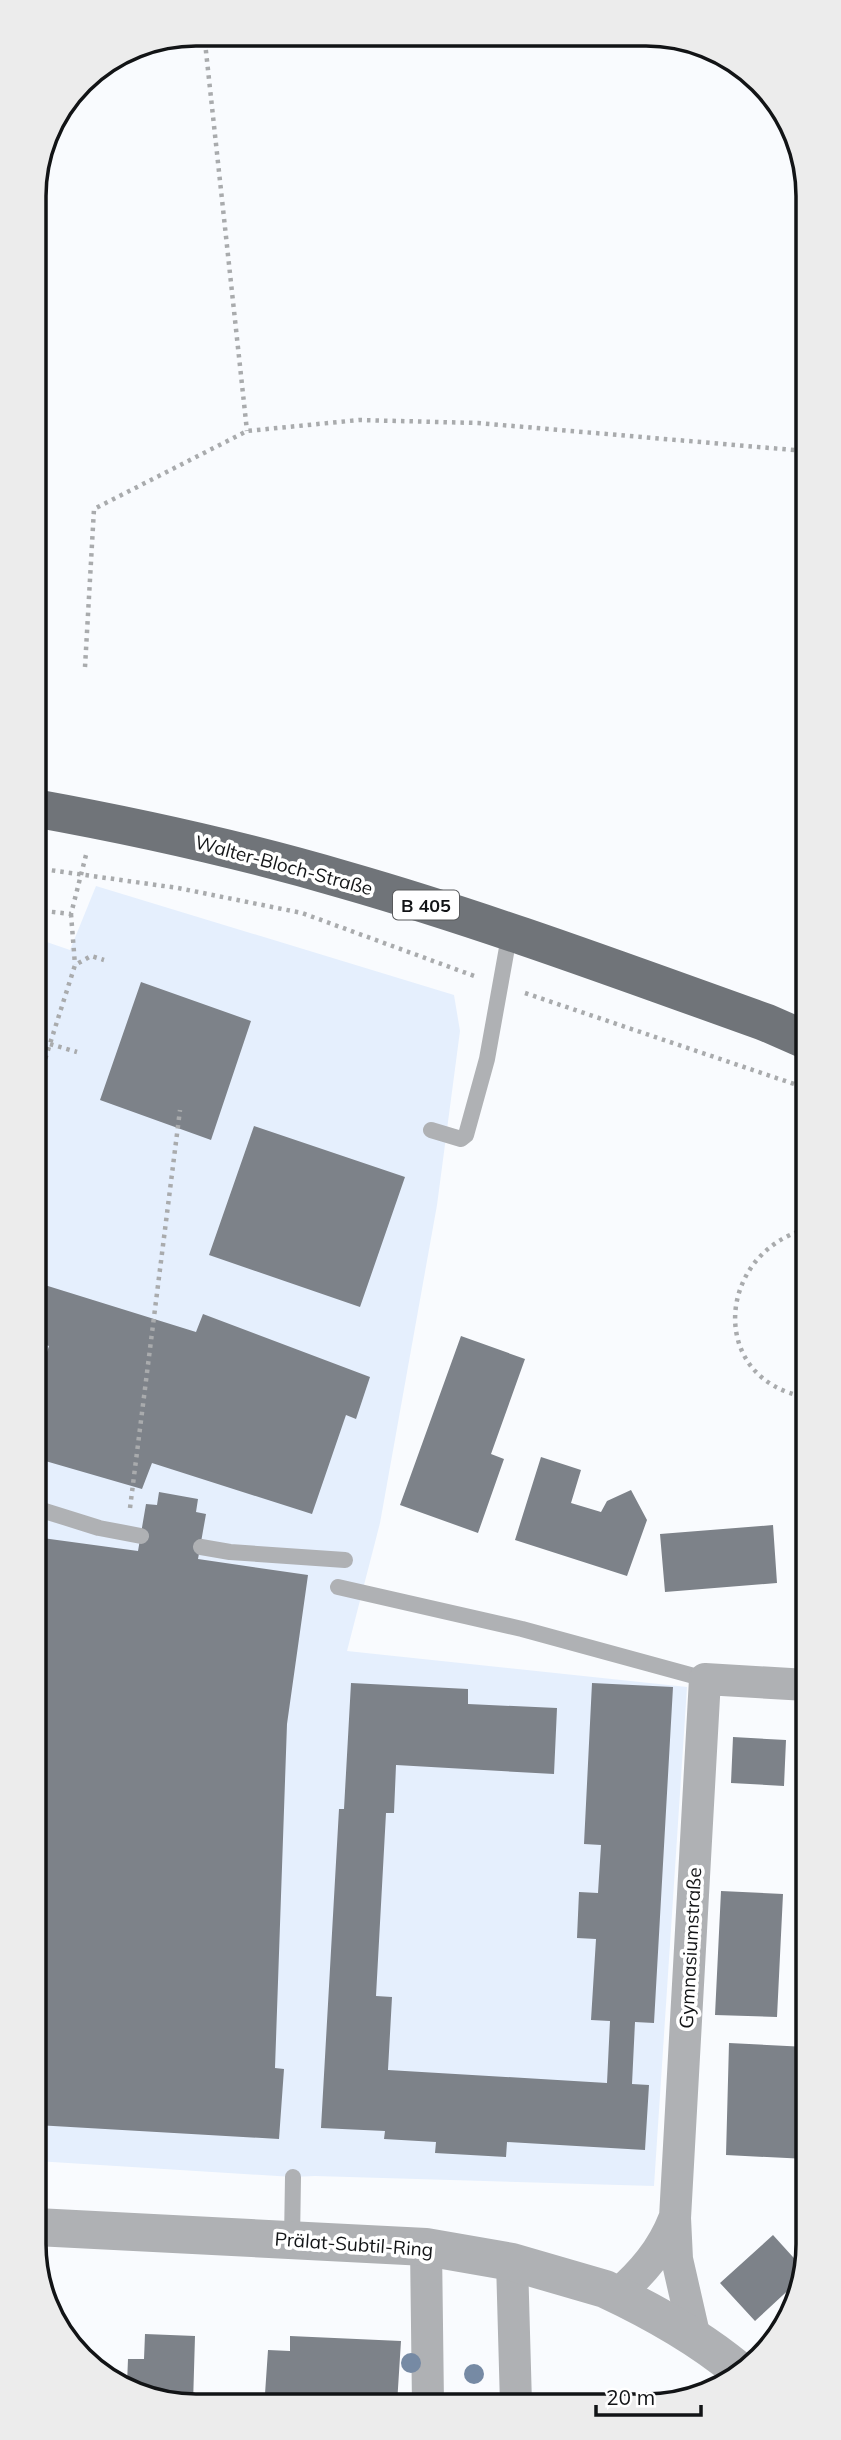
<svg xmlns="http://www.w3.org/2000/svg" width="841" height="2440" font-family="Mulish,sans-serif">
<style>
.built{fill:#e5effd}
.building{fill:#7d8289}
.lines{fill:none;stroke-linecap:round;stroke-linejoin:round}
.path{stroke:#a9abad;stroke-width:4.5;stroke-dasharray:3.5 5;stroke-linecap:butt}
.service{stroke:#afb1b4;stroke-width:16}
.minor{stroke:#afb1b4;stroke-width:32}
.tertiary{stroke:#afb1b4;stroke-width:38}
.primary{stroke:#707479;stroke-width:38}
.tree{fill:#768aa4}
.labels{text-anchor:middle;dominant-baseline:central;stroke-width:7;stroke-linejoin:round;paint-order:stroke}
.shield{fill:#fff;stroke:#595a5c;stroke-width:2}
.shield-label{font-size:18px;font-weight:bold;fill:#121416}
.street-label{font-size:19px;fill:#121416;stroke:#fff}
.rim{fill:none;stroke:#121416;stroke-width:3.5}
</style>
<rect width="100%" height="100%" fill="#f9fbfe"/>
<path class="built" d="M96,886l358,109 6,36 -23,174 -57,318 -33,128 340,36 -33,499 -339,-10 -22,1 -257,-16 -1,-1223 35,12z"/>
<path class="building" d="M141,982l110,39 -40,119 -111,-40z
M254,1126l151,51 -45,130 -151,-52z
M35,1282l161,50 7,-18 167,63 -14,42 -10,-4 -34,99 -160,-51 -10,26 -107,-31v-70l14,-42 -14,-5z
M461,1336l64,23 -34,95 13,5 -26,74 -78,-28z
M541,1457l40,13 -10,33 30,9 6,-11 24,-11 16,30 -20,56 -112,-36z
M159,1492l39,7 -2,13 10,2 -8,45 110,16 -21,149 -12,344 9,1 -5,70 -243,-14 -1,-588 103,14 8,-47 11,1z
M773,1525l4,58 -112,9 -5,-58z
M351,1683l117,6v15l89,4 -3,66 -158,-9 -2,48h-8l-10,183 16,1 -4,73 219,13 3,-62 -19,-1 5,-81 -19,-1 2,-46 19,1 3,-48 -17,-1 8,-161 81,4 -19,336 -19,-1 -3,62 17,1 -4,65 -138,-8 -1,15 -71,-4 1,-11 -52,-3 1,-8 -64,-3 18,-319h5z
M733,1737l53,3 -2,46 -53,-3z
M721,1891l62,3 -6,123 -62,-2z
M729,2043l78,4v112l-81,-4z
M773,2235l29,32 -6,16 -41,38 -35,-38z
M145,2334l50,2 -2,68h-29l-37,-20 1,-25h16z
M290,2336l111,5 -4,63h-110v-10h-22l3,-44 22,1z"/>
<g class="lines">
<path class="path" d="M204,33l43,398
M85,667l9,-158 153,-78 112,-11 119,3 327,28
M35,868l143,20 124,25 175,64
M35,910l36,4 15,-59
M71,914l4,51
M525,993l281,95
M50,1044l27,8
M35,1091l40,-126 16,-9 13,4
M806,1229c-91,26 -98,151 0,168
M130,1508l50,-398"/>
<path class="service" d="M431,1130l30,9 5,-4 21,-76 23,-128
M35,1508l64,20 42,8
M201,1547l29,5 115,8
M338,1587l184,42 183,50
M292,2240l1,-63"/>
<path class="minor" d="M426,2247l2,157
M512,2262l4,142
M617,2295c25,-22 45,-45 57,-76
M695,2338l-18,-79 -2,-41 30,-539 102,6"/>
<path class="tertiary" d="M36,2227l390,20 86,15 93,27c47,22 92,47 132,80"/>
<path class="primary" d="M34,808c105,19 209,42 311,72 143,41 282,93 422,143l39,17"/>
</g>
<g class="tree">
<circle cx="411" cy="2363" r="10"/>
<circle cx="474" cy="2374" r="10"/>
</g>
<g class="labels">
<rect class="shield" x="393" y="890.5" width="66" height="29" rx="5"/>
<g class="shield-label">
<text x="426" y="905">B 405</text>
</g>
<g class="street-label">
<text transform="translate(284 865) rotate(15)">Walter-Bloch-Straße</text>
<text transform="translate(690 1948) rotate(-87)">Gymnasiumstraße</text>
<text transform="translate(354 2244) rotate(4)">Prälat-Subtil-Ring</text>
</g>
</g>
<path d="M0 0H841V2440H0ZM196 46H646A150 150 0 0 1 796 196V2244A150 150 0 0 1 646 2394H196A150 150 0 0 1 46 2244V196A150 150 0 0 1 196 46Z" fill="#ececec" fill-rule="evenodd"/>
<path class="rim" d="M196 46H646A150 150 0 0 1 796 196V2244A150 150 0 0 1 646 2394H196A150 150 0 0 1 46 2244V196A150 150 0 0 1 196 46Z"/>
<path d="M596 2405v10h105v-10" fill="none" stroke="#121416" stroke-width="3.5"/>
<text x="606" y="2405" font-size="21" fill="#121416" stroke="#ffffff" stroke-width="5" paint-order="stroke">20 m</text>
</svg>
